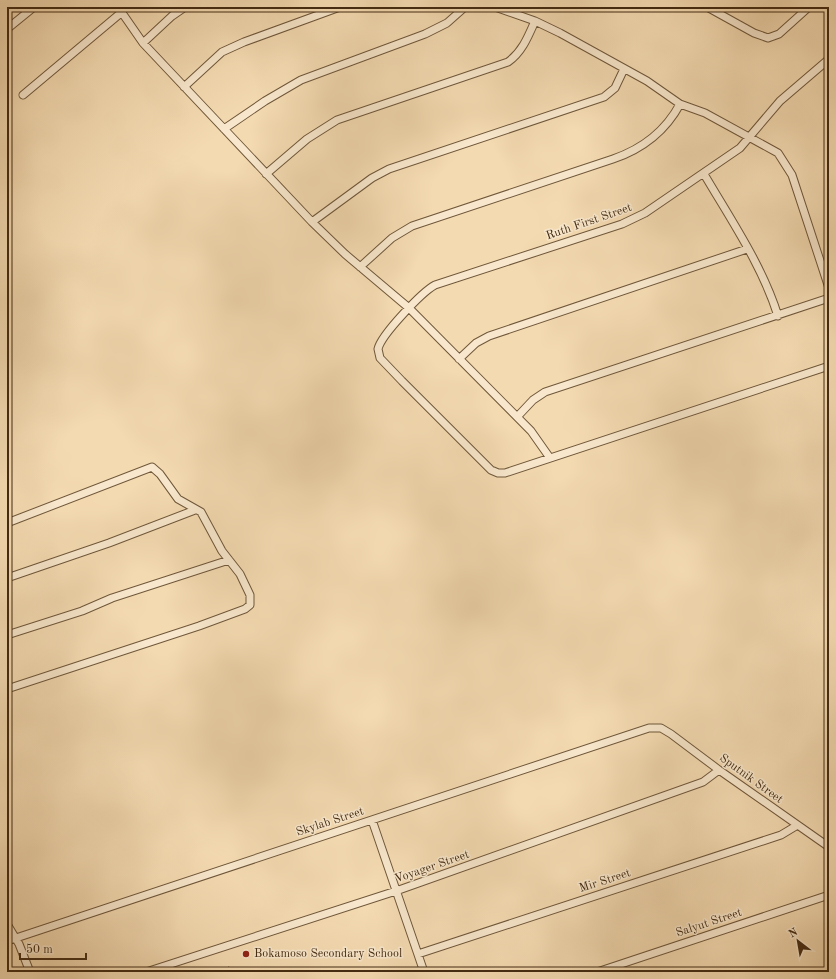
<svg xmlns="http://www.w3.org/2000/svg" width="836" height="979" font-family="'Old Standard TT',serif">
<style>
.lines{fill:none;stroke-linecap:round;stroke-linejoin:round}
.street-casing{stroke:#6f573a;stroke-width:9}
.path{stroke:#432b12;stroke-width:1.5;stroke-dasharray:1 2;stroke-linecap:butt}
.street{stroke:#f8e7cc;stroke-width:7}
.poi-dot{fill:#8f2418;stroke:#f8e7cc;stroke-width:1.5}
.labels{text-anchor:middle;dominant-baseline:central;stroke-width:3;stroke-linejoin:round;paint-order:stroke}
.street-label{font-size:12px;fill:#432b12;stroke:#f8e7cc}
.poi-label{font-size:12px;fill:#432b12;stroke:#f8e7cc;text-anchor:start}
</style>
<rect width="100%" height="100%" fill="#f4dab1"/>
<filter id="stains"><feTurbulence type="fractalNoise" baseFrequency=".005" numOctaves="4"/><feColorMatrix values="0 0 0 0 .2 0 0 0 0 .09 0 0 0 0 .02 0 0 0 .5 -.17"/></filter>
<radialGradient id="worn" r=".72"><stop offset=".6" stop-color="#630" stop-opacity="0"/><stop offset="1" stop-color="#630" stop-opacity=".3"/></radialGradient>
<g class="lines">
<defs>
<path id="street" d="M118,7l25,36 169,179 33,32 64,54 122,123 19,27
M495,7l40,14 25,12 87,48 33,23 25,9 73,40 14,22 37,113
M707,7l47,26 14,5 11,-4 30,-27
M7,29l27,-22
M143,43l29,-27 13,-9
M829,59l-49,42 -40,47 -95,65 -23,11 -187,61c-13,7 -54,50 -57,64l2,9 22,23 89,89 7,3h7l324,-107
M184,87l38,-35 22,-10 96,-35
M23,95l99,-83
M224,129l41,-28 36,-21 124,-46 22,-11 18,-16
M266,174l41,-35 30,-19 171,-58c14,-10 20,-25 27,-41
M704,174c27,46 58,91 74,142
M312,222l60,-44 17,-9 215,-72 11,-9 9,-19
M360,267l32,-29 20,-12 201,-67c29,-10 52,-27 67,-55
M459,359l17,-16 13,-7 258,-87
M517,417l16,-17 12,-8 284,-94
M7,523l145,-56 8,7 18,25 23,13 21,39 18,23 10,21v10l-5,4 -46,17 -192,63
M7,578l102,-35 86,-33
M7,635l75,-24 30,-13 117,-38
M372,820l52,152
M7,924l12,20 11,28
M7,941l642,-213h12l10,6 48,36 110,77
M418,954l363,-119 15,-9
M146,972l250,-81 307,-109 16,-12
M597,972l232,-77"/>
</defs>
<use href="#street" class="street-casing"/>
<path class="path" d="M214,972l16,-5"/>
<use href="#street" class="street"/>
</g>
<circle class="poi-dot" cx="246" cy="954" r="4"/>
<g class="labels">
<g class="street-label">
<text transform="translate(589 222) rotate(-19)">Ruth First Street</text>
<text transform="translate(751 779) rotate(36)">Sputnik Street</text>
<text transform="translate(330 822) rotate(-18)">Skylab Street</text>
<text transform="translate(432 867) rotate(-19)">Voyager Street</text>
<text transform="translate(605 881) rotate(-18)">Mir Street</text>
<text transform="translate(709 923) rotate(-18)">Salyut Street</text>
</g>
<g class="poi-label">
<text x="254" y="954">Bokamoso Secondary School</text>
</g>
</g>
<rect width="836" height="979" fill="none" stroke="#f4dab1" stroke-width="24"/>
<rect x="8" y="8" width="820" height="963" fill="none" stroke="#432b12" stroke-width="2"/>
<rect x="12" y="12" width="812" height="955" fill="none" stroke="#432b12"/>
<g transform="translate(798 941) rotate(329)" stroke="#f8e7cc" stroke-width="3" paint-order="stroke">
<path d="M0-3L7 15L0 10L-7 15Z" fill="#432b12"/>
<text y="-6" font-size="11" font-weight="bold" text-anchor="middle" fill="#432b12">N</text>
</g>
<path d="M20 953v6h66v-6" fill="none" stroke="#432b12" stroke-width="2"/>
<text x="26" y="953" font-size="12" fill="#432b12" stroke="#f8e7cc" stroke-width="3" paint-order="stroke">50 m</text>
<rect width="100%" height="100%" filter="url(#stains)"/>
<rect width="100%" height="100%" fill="url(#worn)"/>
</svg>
